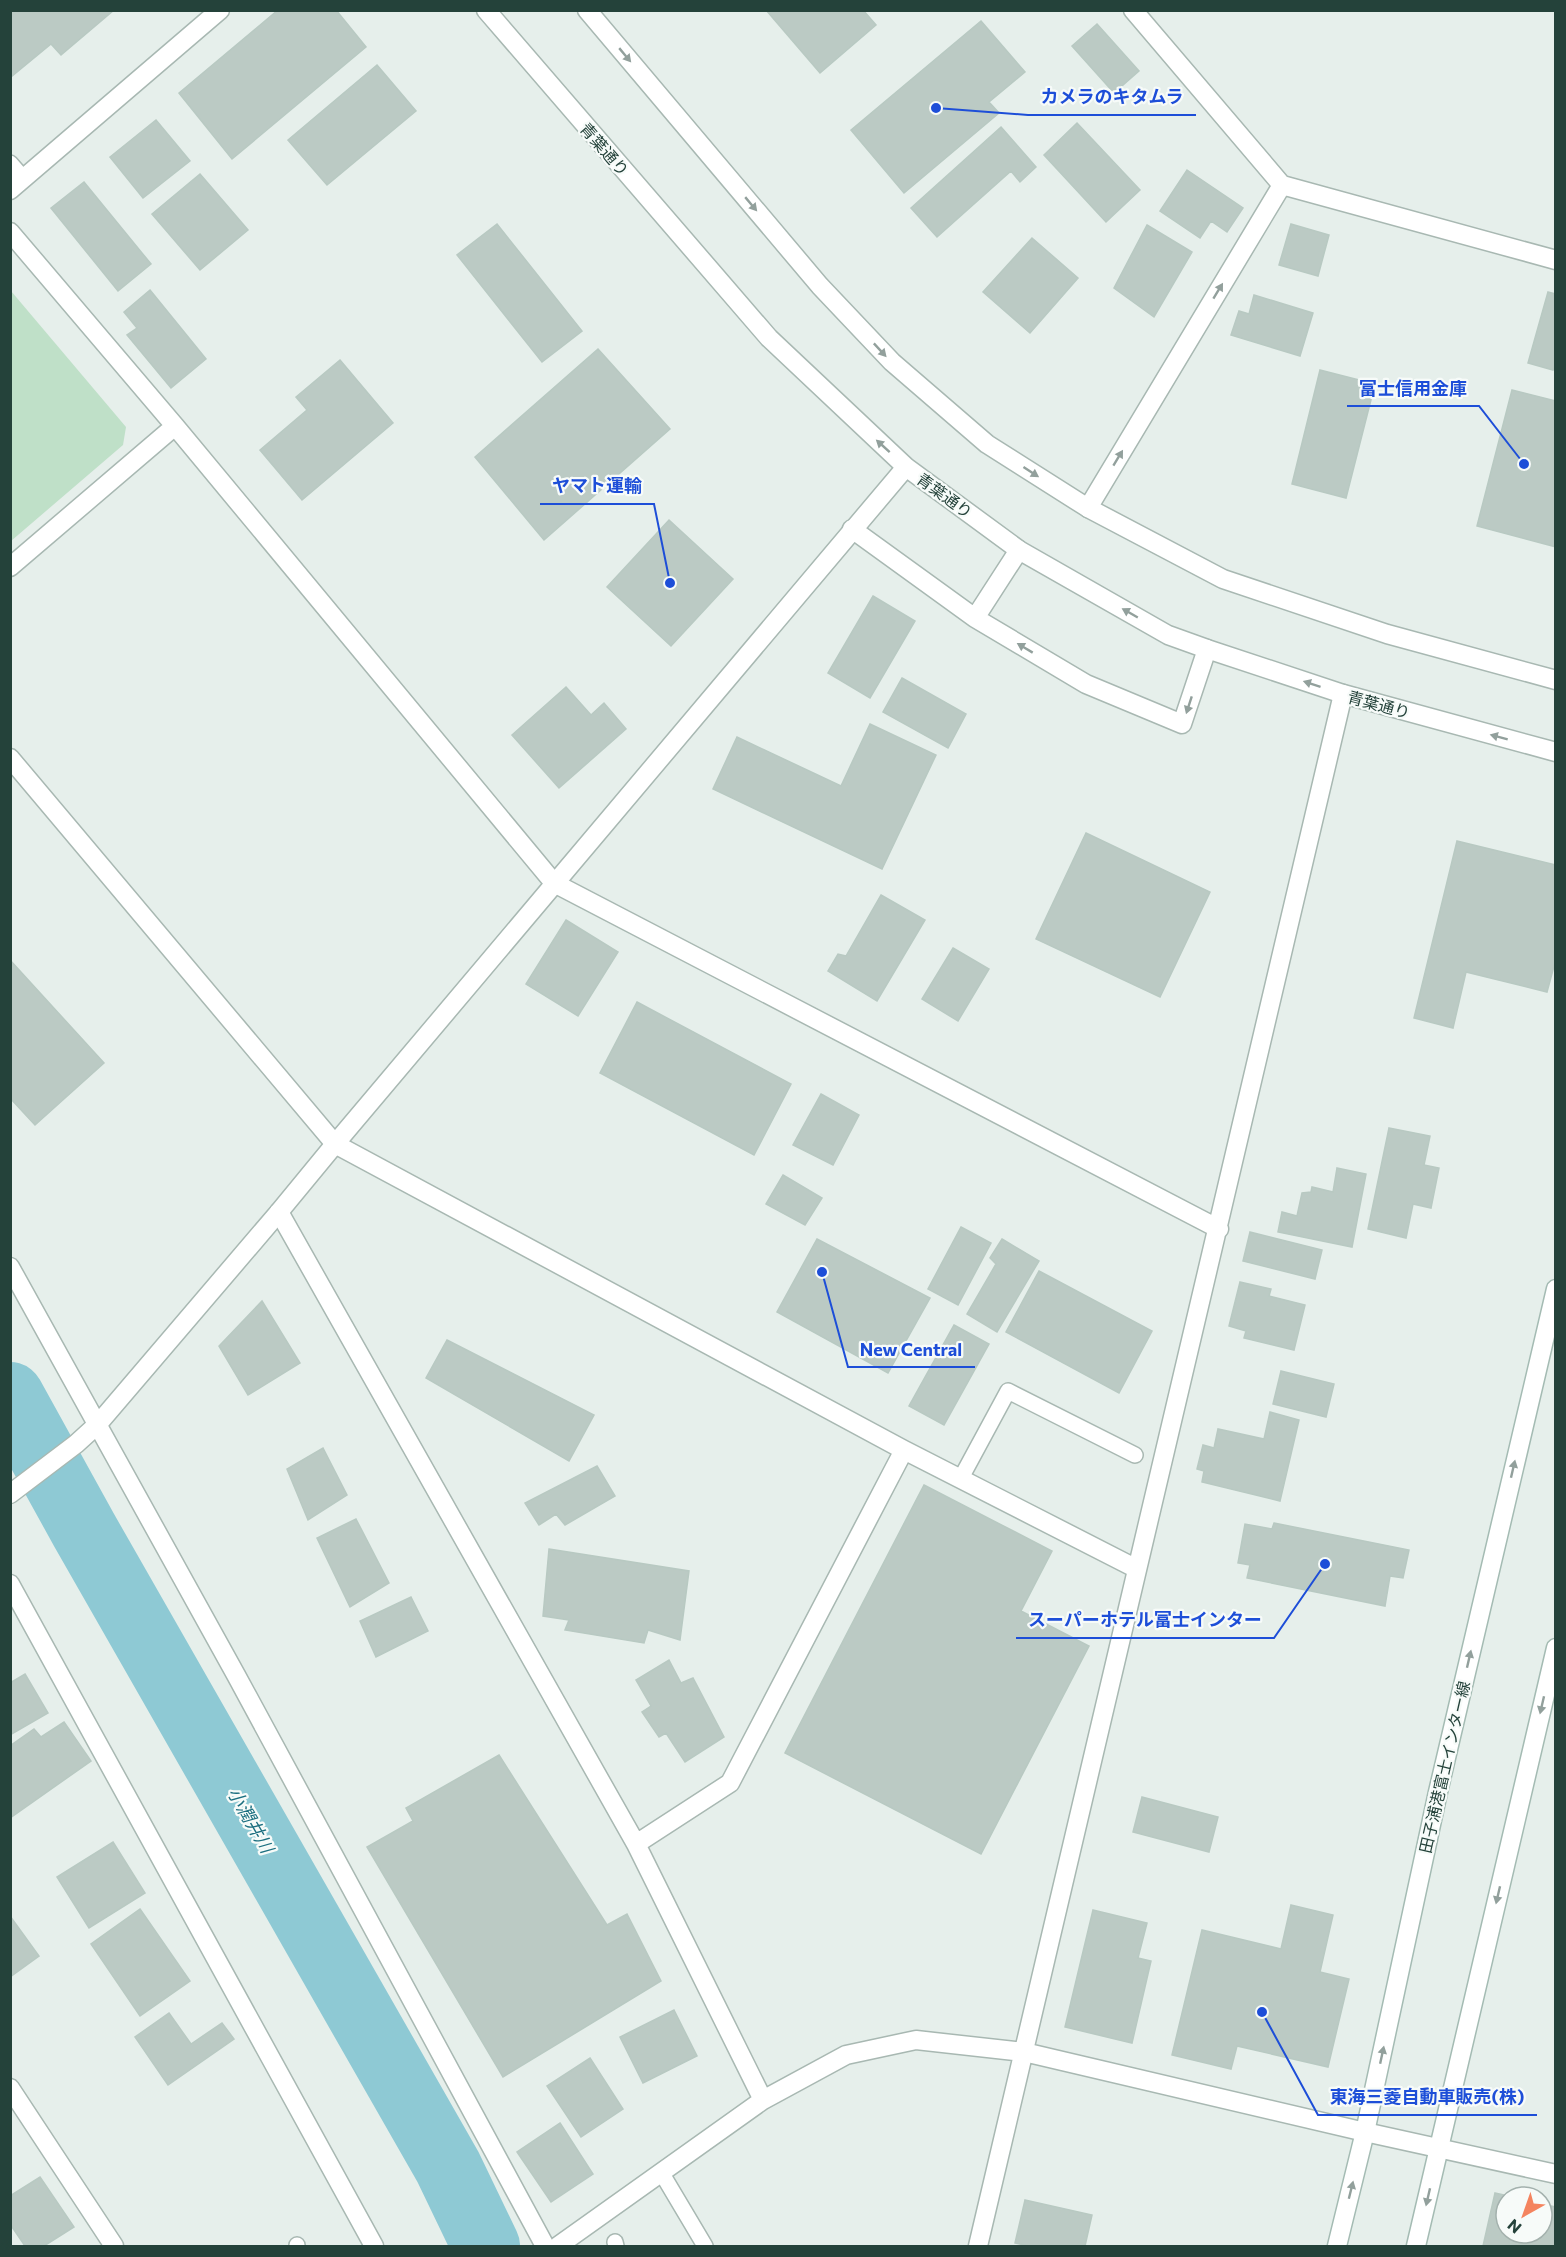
<svg xmlns="http://www.w3.org/2000/svg" width="1566" height="2257" font-family="Commissioner,'Noto Sans JP',sans-serif">
<style>
.green{fill:#bfe0c8}
.lines{fill:none;stroke-linecap:round;stroke-linejoin:round}
.river{stroke:#8ec9d4;stroke-width:68}
.building{fill:#bbcac4;stroke:#b8c9c2;stroke-width:1.5}
.service-casing{stroke:#a8b8b2;stroke-width:18}
.minor-casing{stroke:#a8b8b2;stroke-width:21}
.tertiary-casing{stroke:#a8b8b2;stroke-width:21}
.secondary-casing{stroke:#a4bbb3;stroke-width:21}
.service{stroke:#fff;stroke-width:15}
.minor{stroke:#fff;stroke-width:18}
.tertiary{stroke:#fff;stroke-width:18}
.secondary{stroke:#fff;stroke-width:18}
.oneway{fill:#92a09c}
.labels{text-anchor:middle;dominant-baseline:central;stroke-width:4.5;stroke-linejoin:round;paint-order:stroke}
.street-label{font-size:16px;fill:#24423a;stroke:#f7fbf9}
.water-label{font-size:18px;font-style:italic;fill:#1c6f80;stroke:#f7fbf9}
.leader{fill:none;stroke:#1d4ed8;stroke-width:2}
.callout-dot{fill:#1d4ed8;stroke:#f7fbf9;stroke-width:2}
.callout-label{font-size:18px;text-anchor:middle;font-weight:bold;fill:#1d4ed8;stroke:#f7fbf9;stroke-width:4.5;stroke-linejoin:round;paint-order:stroke}
</style>
<rect width="100%" height="100%" fill="#e6efeb"/>
<path class="green" d="M11,291l115,136 -3,18 -112,96z"/>
<g class="lines">
<path class="river" d="M10,1396l74,134 364,637 38,79"/>
</g>
<path class="building" d="M10,10h104l-53,45 -10,-11 -40,33z
M278,10h58l30,37 -134,112 -53,-66z
M766,10h97l13,15 -56,48z
M981,21l44,51 -36,30 10,11 -95,80 -53,-63z
M1097,24l42,47 -25,22 -42,-47z
M377,65l39,46 -89,74 -39,-45z
M156,120l34,41 -47,37 -33,-41z
M1077,123l63,67 -34,32 -62,-67z
M1001,127l35,40 -16,15 -9,-11 -74,66 -26,-29z
M1187,170l56,38 -16,24 -16,-11 -11,17 -40,-27z
M200,174l48,56 -48,40 -48,-56z
M84,182l67,82 -33,27 -67,-83z
M497,224l85,107 -40,31 -85,-107z
M1291,224l38,11 -11,41 -39,-11z
M1147,225l45,27 -38,65 -40,-29z
M1032,238l46,40 -48,55 -47,-41z
M150,290l56,69 -35,29 -44,-53 10,-7 -13,-16z
M1548,292l8,2v68l-3,8 -25,-7z
M1254,295l59,18 -13,43 -69,-21 8,-24 10,3z
M598,349l72,80 -126,111 -69,-83z
M340,360l53,63 -91,77 -42,-50 47,-40 -11,-13z
M1320,370l55,14 -29,114 -54,-14z
M1512,390l44,11v146l-79,-21z
M669,520l64,59 -62,67 -64,-59z
M873,596l42,25 -45,77 -42,-25z
M902,678l64,36 -18,34 -65,-36z
M566,687l25,28 13,-12 22,26 -67,59 -47,-53z
M870,724l66,31 -54,114 -169,-80 24,-52 104,49z
M1086,833l124,59 -50,105 -124,-58z
M1457,841l99,24v94l-9,33 -81,-20 -13,56 -39,-10z
M881,895l44,25 -48,81 -49,-30 10,-17 8,2z
M566,920l52,32 -40,64 -52,-32z
M953,948l36,21 -31,52 -36,-22z
M10,960l94,103 -69,62 -25,-27z
M637,1002l154,82 -37,71 -154,-82z
M821,1094l38,21 -26,50 -40,-20z
M1389,1128l41,8 -6,29 15,3 -8,40 -18,-4 -7,34 -38,-9z
M1337,1168l29,6 -14,73 -74,-15 4,-20 15,4 5,-23 9,-1 1,-5 21,5z
M783,1175l39,23 -17,27 -39,-21z
M961,1227l30,16 -33,62 -30,-16z
M1250,1232l72,18 -7,29 -72,-18z
M817,1239l113,59 -42,75 -111,-61z
M1002,1239l37,22 -42,71 -30,-18 29,-50 -6,-6z
M1039,1271l113,60 -33,62 -113,-61z
M1240,1282l31,7 -2,7 36,9 -11,45 -50,-12 2,-7 -17,-5z
M262,1301l38,62 -52,32 -29,-49z
M954,1325l35,19 -45,81 -35,-19z
M447,1340l147,75 -25,46 -143,-83z
M1281,1371l53,13 -8,33 -53,-13z
M1270,1412l29,8 -19,81 -78,-19 2,-11 -7,-2 6,-24 11,3 4,-19 46,10z
M323,1448l24,47 -39,25 -21,-51z
M597,1466l18,30 -50,29 -9,-11 -17,11 -14,-22z
M924,1485l128,66 -31,60 68,35 -108,208 -196,-101z
M356,1519l33,64 -39,24 -33,-69z
M1274,1523l135,27 -6,28 -13,-2 -5,30 -138,-28 3,-13 -12,-2 7,-39 27,5z
M549,1549l140,22 -9,69 -32,-10 -4,13 -79,-13 4,-10 -26,-4z
M411,1597l17,34 -52,26 -16,-36z
M669,1660l12,23 12,-5 31,59 -39,25 -19,-29 -7,4 -17,-25 9,-6 -15,-26z
M25,1674l23,39 -38,22v-52z
M64,1722l27,39 -81,57v-72l24,-17 7,8z
M499,1755l108,170 20,-11 34,67 -158,96 -136,-230 46,-26 -7,-13z
M1142,1797l76,20 -9,35 -76,-20z
M113,1842l32,51 -56,35 -32,-51z
M1291,1905l42,10 -13,57 29,7 -21,88 -91,-21 -6,23 -59,-14 30,-125 79,19z
M140,1909l50,72 -50,35 -49,-72z
M1093,1910l54,13 -9,35 13,3 -19,82 -67,-16z
M10,1916l29,40 -29,21z
M674,2010l23,46 -54,27 -23,-46z
M169,2013l22,31 31,-21 12,16 -66,46 -33,-48z
M590,2058l33,51 -42,28 -34,-51z
M560,2123l33,51 -42,28 -34,-50z
M40,2177l34,50 -30,19h-19l-15,-22v-28z
M1495,2193l18,4h-7v36h36v-29l14,3v39h-73z
M1025,2200l67,15 -7,31h-56l-14,-3z"/>
<g class="lines">
<defs>
<path id="service" d="M10,163l14,16
M961,1478l47,-87 127,64
M661,2172l44,74
M615,2242l1,4
M297,2245v1"/>
<path id="minor" d="M1133,10l149,175 274,75
M10,232l165,194 379,457 665,346
M1088,508l194,-323
M852,529l123,89 111,66 96,40 25,-75
M10,567l165,-141
M975,618l44,-68
M10,758l325,386 569,306 233,119
M279,1212l357,632 127,256
M10,1267l226,408 309,571
M10,1584l364,662
M636,1844l94,-61 174,-333
M10,2088l104,158
M558,2246l205,-146 83,-45 70,-15 108,12 341,80 191,42
M978,2246c122,-517 245,-1034 365,-1552"/>
<path id="tertiary" d="M486,10l283,328 137,129 113,83 149,85 39,14 136,45 213,58
M587,10l233,276 72,76 95,82 101,64 135,71 164,55 169,46
M10,190l210,-180
M10,1494l66,-50 22,-20 181,-212 56,-68 571,-677"/>
<path id="secondary" d="M1337,2246l28,-114 73,-340 118,-503
M1416,2246l140,-598"/>
</defs>
<use href="#service" class="service-casing"/>
<use href="#minor" class="minor-casing"/>
<use href="#tertiary" class="tertiary-casing"/>
<use href="#secondary" class="secondary-casing"/>
<use href="#service" class="service"/>
<use href="#minor" class="minor"/>
<use href="#tertiary" class="tertiary"/>
<use href="#secondary" class="secondary"/>
</g>
<defs><path id="oneway-solid" d="M-6-.8H1V-3.2L6.5 0L1 3.2V.8H-6Z" transform="scale(1.5)"/></defs>
<g class="oneway">
<use href="#oneway-solid" transform="translate(625 55) rotate(50)"/>
<use href="#oneway-solid" transform="translate(751 204) rotate(50)"/>
<use href="#oneway-solid" transform="translate(1218 291) rotate(-59)"/>
<use href="#oneway-solid" transform="translate(880 350) rotate(47)"/>
<use href="#oneway-solid" transform="translate(883 446) rotate(-138)"/>
<use href="#oneway-solid" transform="translate(1118 458) rotate(-59)"/>
<use href="#oneway-solid" transform="translate(1031 472) rotate(33)"/>
<use href="#oneway-solid" transform="translate(1130 613) rotate(-150)"/>
<use href="#oneway-solid" transform="translate(1025 648) rotate(-149)"/>
<use href="#oneway-solid" transform="translate(1312 684) rotate(-162)"/>
<use href="#oneway-solid" transform="translate(1189 705) rotate(108)"/>
<use href="#oneway-solid" transform="translate(1499 737) rotate(-165)"/>
<use href="#oneway-solid" transform="translate(1513 1469) rotate(-77)"/>
<use href="#oneway-solid" transform="translate(1469 1659) rotate(-77)"/>
<use href="#oneway-solid" transform="translate(1542 1705) rotate(103)"/>
<use href="#oneway-solid" transform="translate(1498 1895) rotate(103)"/>
<use href="#oneway-solid" transform="translate(1382 2055) rotate(-78)"/>
<use href="#oneway-solid" transform="translate(1351 2190) rotate(-76)"/>
<use href="#oneway-solid" transform="translate(1428 2197) rotate(103)"/>
</g>
<g class="labels">
<g class="street-label">
<text transform="translate(605 149) rotate(49)">青葉通り</text>
<text transform="translate(945 495) rotate(36)">青葉通り</text>
<text transform="translate(1379 704) rotate(15)">青葉通り</text>
<text transform="translate(1444 1767) rotate(-77)">田子浦港富士インター線</text>
</g>
<g class="water-label">
<text transform="translate(251 1820) rotate(60)">小潤井川</text>
</g>
</g>
<path class="leader" d="M936 108L1028 115H1196M1524 464L1479 406H1347M670 583L654 504H540M822 1272L848 1367H975M1325 1564L1274 1638H1016M1262 2012L1318 2115H1537"/>
<g class="callout-dot">
<circle cx="936" cy="108" r="6"/>
<circle cx="1524" cy="464" r="6"/>
<circle cx="670" cy="583" r="6"/>
<circle cx="822" cy="1272" r="6"/>
<circle cx="1325" cy="1564" r="6"/>
<circle cx="1262" cy="2012" r="6"/>
</g>
<g class="callout-label">
<text x="1112" y="103">カメラのキタムラ</text>
<text x="1413" y="395">富士信用金庫</text>
<text x="597" y="492">ヤマト運輸</text>
<text x="911" y="1356">New Central</text>
<text x="1145" y="1626">スーパーホテル富士インター</text>
<text x="1427" y="2103">東海三菱自動車販売(株)</text>
</g>
<rect width="1566" height="2257" fill="none" stroke="#24423a" stroke-width="24"/>
<g transform="translate(1524 2215) rotate(220)"><circle r="28" fill="#f7fbf9" stroke="#a3b1ad" stroke-width="1.5"/>
<path d="M0-4.5L10 22L0 15L-10 22Z" fill="#f4845f"/>
<text y="-9" font-size="16" font-weight="bold" text-anchor="middle" fill="#24423a">N</text>
</g>
</svg>
